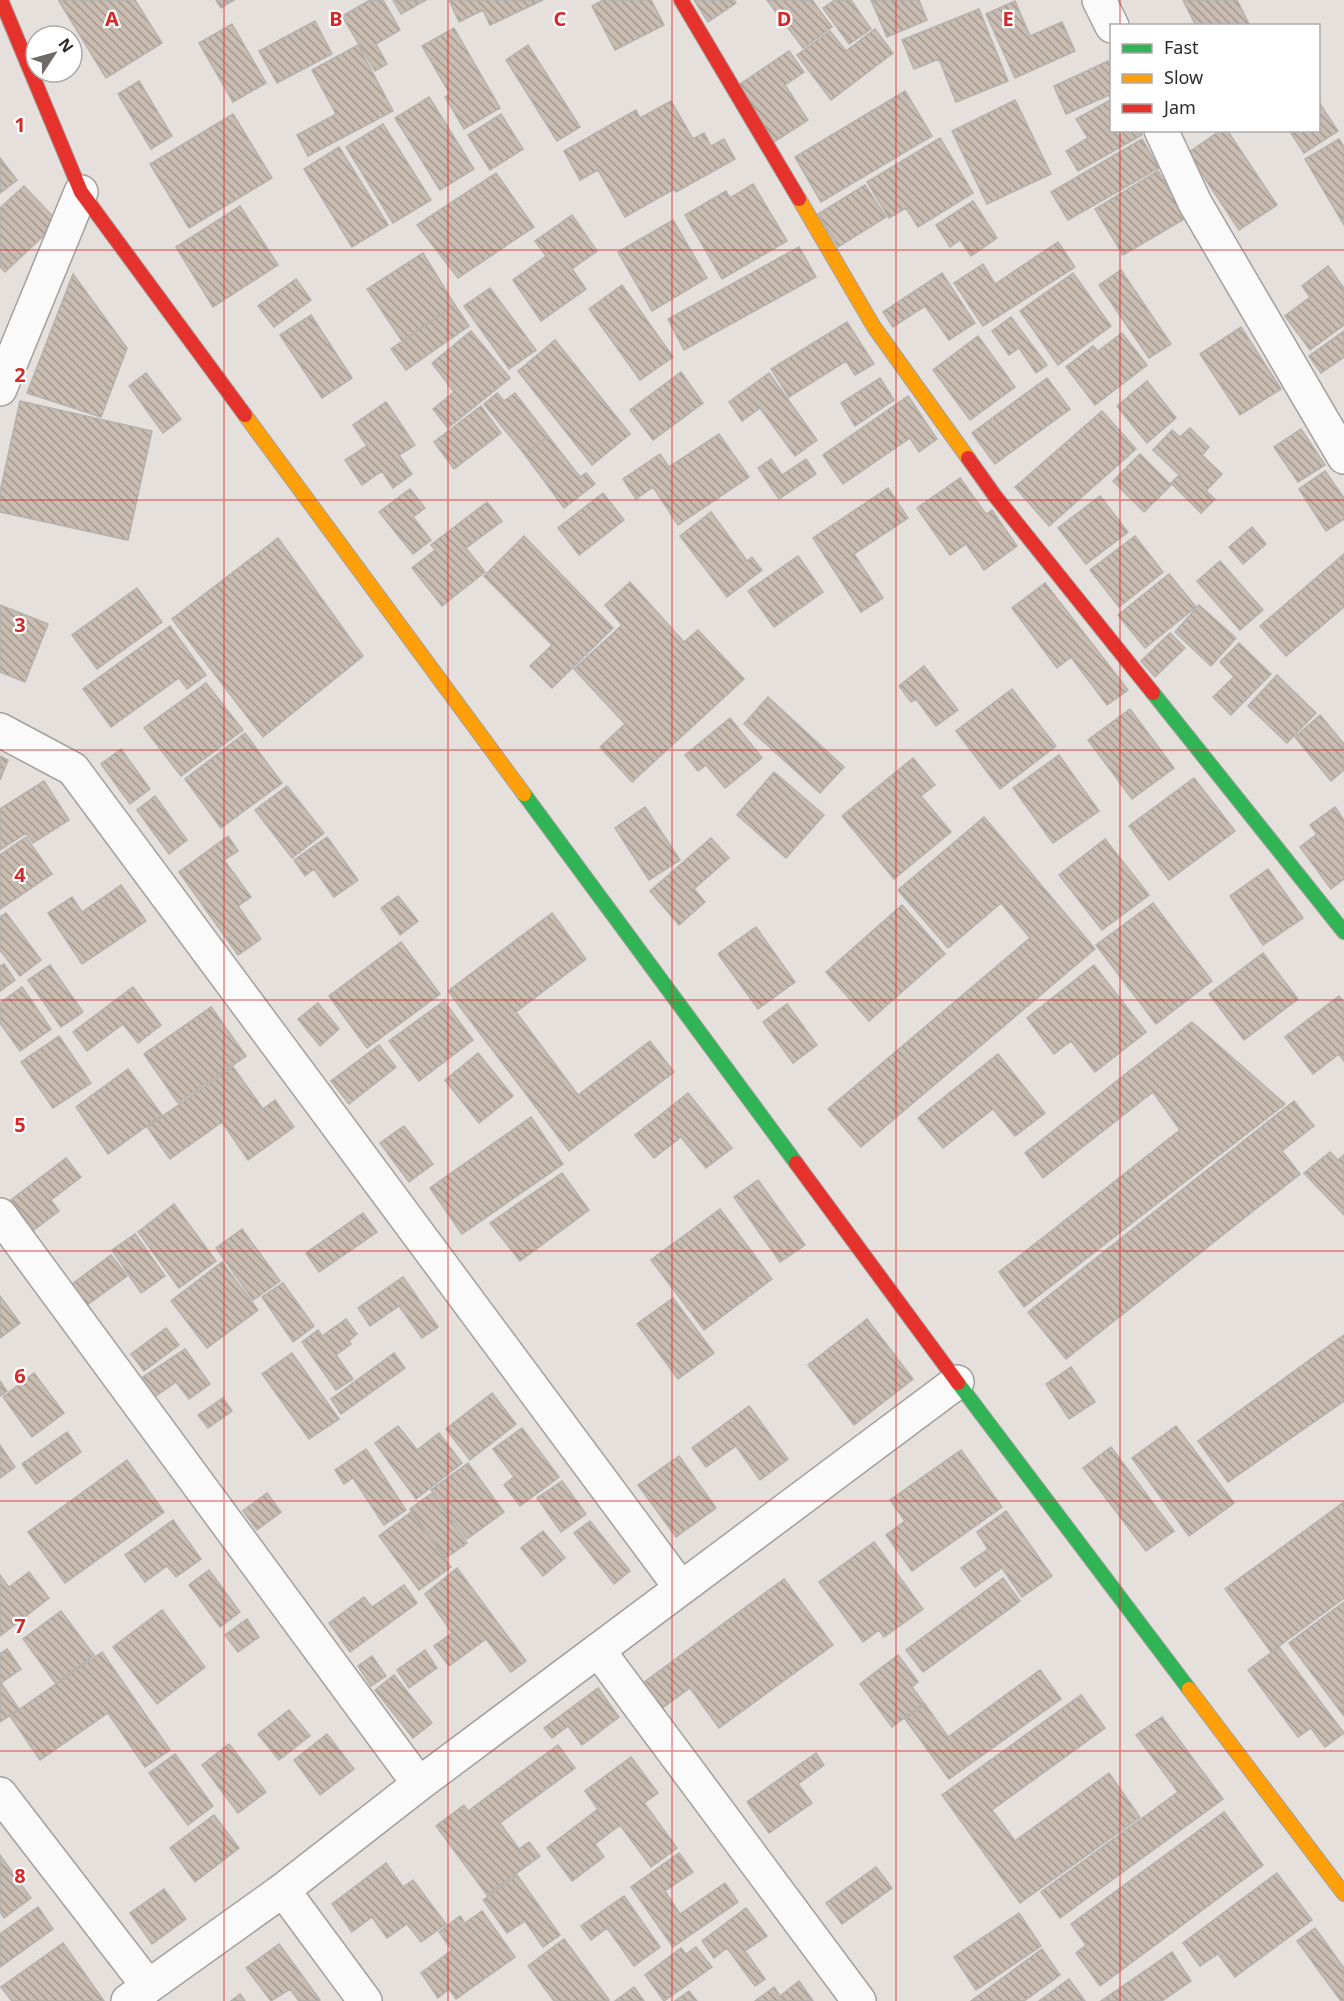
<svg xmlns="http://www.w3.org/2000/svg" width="1344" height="2001" font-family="'Noto Sans',sans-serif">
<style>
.building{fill:url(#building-back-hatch);stroke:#b5b1ad;stroke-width:1.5}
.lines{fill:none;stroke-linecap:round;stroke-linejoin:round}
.street-casing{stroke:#a39f9c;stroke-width:36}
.fast-casing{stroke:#a39f9c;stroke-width:16}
.slow-casing{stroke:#a39f9c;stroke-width:16}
.jam-casing{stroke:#a39f9c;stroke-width:16}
.street{stroke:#fbfafa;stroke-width:33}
.fast{stroke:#30b455;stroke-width:14}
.slow{stroke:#ff9f0a;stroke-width:14}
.jam{stroke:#e5322d;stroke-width:14}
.grid{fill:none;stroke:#d62828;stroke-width:1.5;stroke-opacity:0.55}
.grid-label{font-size:20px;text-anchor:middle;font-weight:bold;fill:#d62828;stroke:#fff;stroke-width:4.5;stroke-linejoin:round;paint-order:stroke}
</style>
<defs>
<pattern id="building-back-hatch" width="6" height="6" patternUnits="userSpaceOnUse" patternTransform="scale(1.5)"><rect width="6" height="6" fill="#c9bcb1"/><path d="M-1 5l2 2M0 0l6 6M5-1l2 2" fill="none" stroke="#a49990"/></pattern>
</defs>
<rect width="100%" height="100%" fill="#e6e0dc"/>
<path class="building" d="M61,0h74l27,43 -56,35 -47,-77z
M216,0h18l-13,8z
M370,0h13l17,30 -24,14 11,20 -12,7 -33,-55z
M393,0h33l-25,14z
M449,0h94l-53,25 -7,-15 -24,12z
M603,0h48l13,25 -49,25 -23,-44z
M694,0h40l2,3 -28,19z
M767,0h45l20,27 -29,21z
M835,0h16l20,29 -22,15 -26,-36z
M871,0h48l8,20 -40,17z
M1183,0h54l13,26h-54z
M1015,1l15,35 32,-14 13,29 -60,27 -29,-64z
M979,9l29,72 -52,21 -17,-43 -25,10 -12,-29z
M315,21l17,33 -55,29 -18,-32z
M232,24l34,59 -33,19 -34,-59z
M454,28l46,80 -36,21 -19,-32 5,-3 -28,-48z
M875,29l18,24 -62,47 -34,-45 33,-24 16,20z
M358,45l35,66 -85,45 -11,-21 39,-21 -24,-44z
M528,45l52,82 -23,14 -51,-81z
M789,51l15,21 -19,13 23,35 -34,22 -37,-56z
M1108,61l4,8v25l-46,20 -12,-28z
M139,81l33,55 -21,13 -33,-55z
M905,91l27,45 -111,66 -26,-45z
M429,97l45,72 -34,21 -45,-72z
M1112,99v31h28l2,5 -64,36 -12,-20 22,-13 -12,-19z
M1015,100l36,74 -64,30 -35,-73z
M671,101l22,38 11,-6 7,13 13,-7 11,20 -59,33 -2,-3 -49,28 -27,-47 -18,10 -16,-29 72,-41 4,8z
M1318,101l20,30 -34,22 -15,-23h29z
M233,114l39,64 -83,50 -39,-64z
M501,114l22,35 -33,21 -22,-35z
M383,124l48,76 -38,23 -47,-76z
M1221,130h6l50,75 -38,25 -51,-77z
M940,138l33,55 -55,34 -12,-19 -17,10 -22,-36z
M1142,139l17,29 -91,52 -17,-28z
M1339,139l5,8v78l-39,-66z
M339,147l49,78 -36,22 -48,-78z
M0,158l17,22 -17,13z
M1158,171l28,47 -63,37 -28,-46z
M496,173l38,54 -76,51 -41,-53z
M753,184l34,57 -65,38 -37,-64 41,-24 4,7z
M865,185l21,32 -48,30 -20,-33z
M24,186l34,36 -53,50 -5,-5v-59z
M973,201l24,37 -26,18 -11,-16 -10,7 -14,-22z
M240,206l38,59 -65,42 -37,-60z
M572,215l25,36 -25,18 14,20 -45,32 -28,-41 33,-24 -11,-15z
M673,220l34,58 -55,33 -34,-59z
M1058,242l17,25 -92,59 -29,-43 29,-19 12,20z
M799,247l17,30 -132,73 -16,-31z
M423,253l32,52 -53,36 -35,-52z
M1328,266l16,22v37l-34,25 -25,-34 25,-19 -8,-11z
M1121,270l50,74 -22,14 -50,-73z
M942,273l33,50 -26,17 -24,-34 -32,21 -10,-15z
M1073,273l38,53 -53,39 -38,-54z
M73,274l54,74 -26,69 -74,-24z
M296,279l15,21 -37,27 -16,-21z
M622,285l51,72 -33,23 -51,-71z
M490,288l46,62 -27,19 -45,-63z
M455,305l14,21 -63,44 -15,-21z
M311,315l41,63 -30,20 -42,-63z
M1011,317l36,48 -11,8 -17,-25 -10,7 -17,-24z
M847,322l27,42 -19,11 -9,-14 -57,36 -18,-28z
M1241,327l40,62 -41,26 -40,-61z
M471,331l39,47 -62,50 -15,-19 21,-17 -22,-29z
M1344,331v26l-23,16 -12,-17z
M1122,333l25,32 -52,40 -29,-38 27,-21 5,5z
M978,336l37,51 -45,33 -37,-50z
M555,340l75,94 -38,31 -74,-94z
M681,372l22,31 -50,37 -23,-30z
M146,373l35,46 -18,14 -34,-47z
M769,373l48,67 -22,16 -35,-48 -18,13 -13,-19z
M880,378l14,22 -39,26 -14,-23z
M1047,378l23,31 -75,55 -23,-31z
M1147,381l29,37 -29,25 -30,-37z
M497,393l7,8 11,-8 33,43 -23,19 -41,-51z
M908,396l29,43 -18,13 -9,-14 -67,46 -20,-29z
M20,401l132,30 -24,109 -128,-28v-20z
M386,402l29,43 -16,10 13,19 -19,14 -11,-17 -20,14 -17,-25 22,-14 -14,-21z
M481,406l20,27 -47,36 -20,-27z
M1102,411l34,38 -87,77 -34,-39z
M1190,428l19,19 -7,8 20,19 -16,17 9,8 -14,14 -30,-30 8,-8 -26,-25 19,-20 8,7z
M1301,429l24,36 -27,17 -24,-35z
M719,434l30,43 -71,48 -25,-38 -17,12 -13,-20 37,-25 9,13z
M548,436l32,41 6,-4 9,11 -31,24 -39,-53z
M1140,454l31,31 -27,27 -31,-31z
M771,459l11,16 24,-16 10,15 -37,25 -21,-31z
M1325,471l19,27v21l-18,12 -27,-42z
M960,478l26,36 6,-4 25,36 -33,24 -18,-26 -16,11 -33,-47z
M888,488l20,30 -54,36 29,44 -22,14 -48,-74z
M410,489l15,19 -12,9 18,23 -18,14 -34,-42z
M603,493l21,27 -45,35 -21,-27z
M1100,496l28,36 -42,32 -28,-36z
M487,502l15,19 -36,27 19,24 -43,34 -30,-38 23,-18 -4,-5z
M711,512l36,49 5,-4 10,13 -35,27 -47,-61z
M1252,527l14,17 -23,20 -14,-17z
M524,536l89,92 -61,60 -22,-22 22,-21 -68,-69z
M1135,536l28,36 -44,35 -29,-37z
M278,538l85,118 -100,81 -91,-118z
M1344,554v53l-58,49 -26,-30z
M798,556l25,36 -49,35 -26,-36z
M1220,561l43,49 -23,20 -43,-49z
M1169,574l27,33 -51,41 -27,-33z
M630,582l54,60 14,-12 46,49 -112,103 -32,-35 25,-23 -51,-55 48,-44 -17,-20z
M1045,583l83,107 -21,15 -36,-48 -14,11 -45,-60z
M137,588l25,34 -65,47 -25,-34z
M0,605l48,19 -23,58 -25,-10z
M1199,605l37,33 -25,28 -36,-34z
M170,626l36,49 -19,14 -8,-11 -68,49 -28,-38z
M1170,633l15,15 -30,29 -14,-16z
M1239,643l32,31 -40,41 -18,-18 21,-20 -14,-15z
M924,666l34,44 -22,16 -20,-27 -5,3 -12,-16z
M1277,675l39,38 -29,30 -39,-37z
M206,683l37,47 -62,46 -37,-48z
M1012,689l44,57 -56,43 -44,-58z
M768,697l76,70 -24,26 -76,-69z
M1130,709l44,59 -42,31 -44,-59z
M1320,715l24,29v26l-13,11 -36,-44z
M730,718l32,40 -37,30 -19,-23 -8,6 -13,-16z
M245,733l37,50 -61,45 -36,-49z
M121,749l29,40 -20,15 -29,-40z
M1059,755l40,56 -46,32 -40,-55z
M0,756l8,4 -8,20z
M913,758l22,27 -14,11 30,36 -57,47 -52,-63z
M774,772l50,43 -38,43 -49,-43z
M1194,778l41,53 -66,49 -40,-54z
M44,781l25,39 -36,23 -7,-10 -26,17v-41z
M287,786l37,47 -32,25 -37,-48z
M155,796l32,44 -18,14 -32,-44z
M645,807l35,53 -31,20 -34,-52z
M1335,807l9,13v59l-13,10 -31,-42 17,-13 -7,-9z
M984,817l111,132 -234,198 -33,-38 202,-171 -29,-35 -53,45 -50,-58z
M228,836l10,15 -14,9 27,37 -13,9 23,33 -23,16 -59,-83z
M26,837l26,37 -52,35v-54z
M327,837l31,43 -24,17 -20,-28 -9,7 -11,-16z
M711,838l18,20 -35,31 11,13 -26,23 -29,-34z
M1105,839l44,56 -47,35 -43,-55z
M1268,869l35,49 -40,27 -33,-49z
M121,885l25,36 -64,43 -34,-51 24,-16 10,15z
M398,896l20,25 -18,14 -19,-27z
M1153,903l59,78 -56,43 -60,-79z
M902,905l43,49 -76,67 -43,-49z
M6,913l35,47 -21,16 -20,-26v-33z
M552,913l34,46 -70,53 62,83 72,-54 24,31 -105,79 -121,-160z
M756,927l39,55 -37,27 -40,-55z
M401,942l39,52 -73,54 -38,-52z
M1263,953l35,46 -54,41 -35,-46z
M4,964l11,16 -15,11v-25z
M50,965l33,47 -22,15 -33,-47z
M1094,965l52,67 -51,40 -24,-31 -17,13 -27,-36z
M22,987l29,42 -31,22 -20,-28v-20z
M133,987l28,38 -23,18 -15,-19 -36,27 -14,-19z
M1339,996l5,7v58l-5,-7 -26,20 -28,-37z
M444,1001l29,39 -54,41 -30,-40z
M318,1003l21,26 -19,17 -22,-27z
M787,1004l30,41 -24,18 -30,-41z
M211,1007l35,49 -68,47 -34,-49z
M1192,1022l93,82 -261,203 -25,-35 181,-142 -27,-38 -110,86 -18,-25z
M59,1036l32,47 -38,25 -32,-46z
M379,1045l17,22 -47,37 -18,-23z
M478,1053l35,43 -34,27 -34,-43z
M998,1054l47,59 -30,23 -22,-27 -50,39 -25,-30z
M233,1067l30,42 12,-9 19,27 -46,33 -26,-38 -52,37 -23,-32z
M128,1069l34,46 -54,39 -32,-47z
M688,1093l44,55 -26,20 -25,-31 -27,21 -19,-23z
M1294,1101l20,25 -32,25 18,23 -234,185 -38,-47z
M531,1117l32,47 -101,70 -32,-46z
M404,1126l29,38 -24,18 -29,-39z
M1330,1152l8,8 6,-5v60l-40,-42z
M66,1158l15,19 -30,23 8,11 -25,19 -23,-30z
M562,1173l27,37 -69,51 -30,-38z
M758,1180l47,65 -25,17 -46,-65z
M174,1204l42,57 -37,27 -41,-56z
M720,1209l52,70 -68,51 -53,-70z
M363,1213l14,19 -58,40 -13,-19z
M242,1229l38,52 -27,19 -37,-52z
M135,1234l30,42 -24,17 -29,-43z
M111,1255l16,21 -40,29 -15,-21z
M222,1262l36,48 -51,38 -36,-47z
M403,1277l35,50 -16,11 -23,-32 -29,20 -12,-18z
M283,1283l31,43 -21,16 -31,-45z
M0,1296l20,27 -20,15z
M673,1298l41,55 -36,26 -41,-55z
M346,1319l11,15 -8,7 2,3 -15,11 17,24 -17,11 -34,-48 16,-12 4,6z
M867,1319l46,60 -59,46 -46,-60z
M166,1328l13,17 -35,26 -13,-17z
M1344,1335v66l-116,81 -30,-41z
M185,1349l25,35 -21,15 -13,-17 -23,16 -13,-19z
M292,1353l47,66 -30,20 -47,-65z
M394,1353l11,15 -64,46 -10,-15z
M1071,1367l24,35 -26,17 -23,-35z
M34,1373l30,40 -32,24 -29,-40z
M0,1381l7,10 -7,5z
M492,1393l24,31 -46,36 -24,-31z
M223,1398l9,13 -24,17 -10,-13z
M749,1406l39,53 -28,21 -24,-34 -30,21 -14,-19z
M398,1426l19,24 22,-17 23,30 -46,36 -41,-56z
M1176,1426l58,77 -45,33 -57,-78z
M522,1428l37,49 -39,29 -16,-21 10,-8 -21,-28z
M67,1432l14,20 -45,32 -14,-20z
M0,1445l15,22 -15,11z
M1111,1447l63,84 -28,20 -63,-83z
M366,1449l40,61 -22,15 -31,-47 -9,6 -9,-14z
M961,1450l41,57 -90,64 -26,-36 19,-14 -15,-21z
M679,1456l37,52 -40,29 -38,-52z
M127,1460l37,52 -99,71 -37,-51z
M468,1463l36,49 -37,27 -36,-49z
M562,1481l24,33 -25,18 -24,-34z
M267,1493l14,19 -24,18 -14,-19z
M432,1493l35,50 -21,15 -36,-49z
M1344,1502v96l-73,54 -46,-63z
M1006,1511l46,65 -30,21 -20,-29 -27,19 -14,-19 27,-19 -11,-17z
M411,1512l40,55 -32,23 -40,-54z
M173,1520l28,39 -25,18 -9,-11 -22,16 -20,-27z
M590,1521l40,50 -16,13 -40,-51z
M543,1531l22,27 -22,18 -22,-28z
M874,1542l49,67 -39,28 -5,-7 -16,12 -44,-60z
M457,1568l69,93 -15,11 -25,-33 -37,27 -15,-20 18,-13 -27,-39z
M209,1570l31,42 -20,15 -31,-42z
M29,1572l20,26 -49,38v-61l9,12z
M1003,1578l17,23 -97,71 -17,-22z
M784,1579l49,66 -114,83 -29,-40 -29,21 -18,-26z
M404,1585l13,18 -67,49 -21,-29 35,-26 8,10z
M1344,1602v114l-55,-73z
M162,1610l43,57 -48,37 -44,-57z
M61,1611l33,44 -38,29 -33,-45z
M247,1619l12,18 -21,15 -13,-17z
M1279,1647l65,86 -19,14 -14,-19 -13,9 -50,-67z
M7,1649l14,20 -20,14 18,26 -19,13v-68z
M425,1650l12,18 -28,20 -12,-18z
M102,1652l68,98 -25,17 -37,-54 -68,47 -30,-44z
M898,1655l20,27 -6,5 12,16 -32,24 -32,-43z
M372,1656l14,20 -15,10 -13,-20z
M1040,1670l21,29 -112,80 -44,-60 20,-15 23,33z
M394,1675l38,48 -19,15 -38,-48z
M598,1688l21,29 -37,28 -14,-19 -16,12 -8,-10z
M1081,1695l24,33 -113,82 23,31 94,-68 31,44 -120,86 -78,-108z
M289,1710l21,26 -31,24 -21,-26z
M1162,1717l61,82 -163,119 -19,-26 137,-100 -42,-57z
M327,1734l27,35 -34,26 -26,-35z
M229,1744l37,48 -28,21 -36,-48z
M558,1745l17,23 -75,55 19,26 10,-7 11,14 -53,39 -51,-69 28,-21 4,6z
M816,1753l8,12 -26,19 14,19 -43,30 -22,-31z
M175,1754l38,52 -25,19 -39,-52z
M631,1757l27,36 -14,10 33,45 -26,19 -31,-42 -25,19 9,13 -32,24 -25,-33 51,-39 -13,-18z
M1224,1812l39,53 -163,121 -24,-33 10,-8 -15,-21z
M214,1815l25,33 -44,34 -25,-34z
M679,1853l14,19 -28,19 15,23 45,-31 13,19 -65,45 -42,-60z
M0,1855l31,43 -27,20 -4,-6z
M386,1863l17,24 10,-7 33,44 -25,18 -14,-18 -20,14 -15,-21 -20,15 -20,-28z
M876,1867l16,21 -50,36 -16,-21z
M1277,1873l35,47 -77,57 -17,-23 -18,12 -17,-23z
M517,1875l43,60 -17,12 -18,-26 -18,12 -24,-33z
M164,1889l22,30 -34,25 -22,-31z
M624,1896l36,51 -26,19 -27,-38 -16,12 -10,-14z
M38,1907l15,22 -53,38v-33z
M746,1908l21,28 -22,15 20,28 -10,7 -28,-38 -13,10 -12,-17z
M482,1911l33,46 -59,42 -7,-10 -11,9 -17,-25 31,-23 -13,-18 21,-16 5,7z
M1019,1913l22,33 -65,44 -22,-33z
M1315,1928l29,40v33h-3l-44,-60z
M564,1939l45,61 -2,1h-53l-26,-35z
M63,1943l41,58h-92l-11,-14z
M279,1944l41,56 -1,1h-20l-9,-12 -19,12 -25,-33z
M696,1947l16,20 -48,34 -19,-26 36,-27 5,6z
M1042,1949l18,26 -36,26h-53z
M1172,1952l19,29 -29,20h-61z
M1069,1979l16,22h-46z
M799,1981l14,20h-58l19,-14 6,9z
M634,1987l10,14h-29z
M689,1991l8,10h-22z
M240,1994l5,7h-14z"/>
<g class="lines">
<defs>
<path id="street" d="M1099,0l13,26
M1161,130l34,73 149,254
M0,389l81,-197
M0,730l73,39 608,819
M0,1215l419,569
M598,1650l261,351
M0,1794l148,192
M283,1890l82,111
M128,2001l155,-111 136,-106 538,-402"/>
<path id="fast" d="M1153,693l191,239
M524,794l272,369
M958,1383l231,306"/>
<path id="slow" d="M799,199l75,128 94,131
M245,415l279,379
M1189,1689l155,205"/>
<path id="jam" d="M1,0l80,192 164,223
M681,0l118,199
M968,458l27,38 158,197
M796,1163l162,220"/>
</defs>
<use href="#street" class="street-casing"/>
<use href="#fast" class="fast-casing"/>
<use href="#slow" class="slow-casing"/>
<use href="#jam" class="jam-casing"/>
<use href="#street" class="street"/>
<use href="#fast" class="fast"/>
<use href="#slow" class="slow"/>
<use href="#jam" class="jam"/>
</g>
<path class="grid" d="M224,0v2001M448,0v2001M672,0v2001M896,0v2001M1120,0v26M1120,130v1871M0,250h1344M0,500h1344M0,750h1344M0,1000h1344M0,1251h1344M0,1501h1344M0,1751h1344"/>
<g class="grid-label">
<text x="112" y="26">A</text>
<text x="336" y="26">B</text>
<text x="560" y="26">C</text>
<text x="784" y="26">D</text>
<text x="1008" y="26">E</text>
<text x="20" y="132">1</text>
<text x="20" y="382">2</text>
<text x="20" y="632">3</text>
<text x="20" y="882">4</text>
<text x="20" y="1132">5</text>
<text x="20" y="1383">6</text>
<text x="20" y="1633">7</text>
<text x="20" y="1883">8</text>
</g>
<rect x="1110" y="24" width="210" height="108" fill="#ffffff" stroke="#acaaa9" stroke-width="1.5"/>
<rect x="1122" y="44" width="30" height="9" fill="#30b455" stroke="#acaaa9" stroke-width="1.5"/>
<text x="1164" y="54" font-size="18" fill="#2f2b28">Fast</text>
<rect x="1122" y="74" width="30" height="9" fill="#ff9f0a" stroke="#acaaa9" stroke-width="1.5"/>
<text x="1164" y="84" font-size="18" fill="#2f2b28">Slow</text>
<rect x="1122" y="104" width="30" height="9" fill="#e5322d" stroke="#acaaa9" stroke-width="1.5"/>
<text x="1164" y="114" font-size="18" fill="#2f2b28">Jam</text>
<g transform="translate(54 54) rotate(54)"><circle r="28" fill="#ffffff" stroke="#acaaa9" stroke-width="1.5"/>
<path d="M0-4.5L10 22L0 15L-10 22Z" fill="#6f6a67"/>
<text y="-9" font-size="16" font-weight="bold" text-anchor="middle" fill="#2f2b28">N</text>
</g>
</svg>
